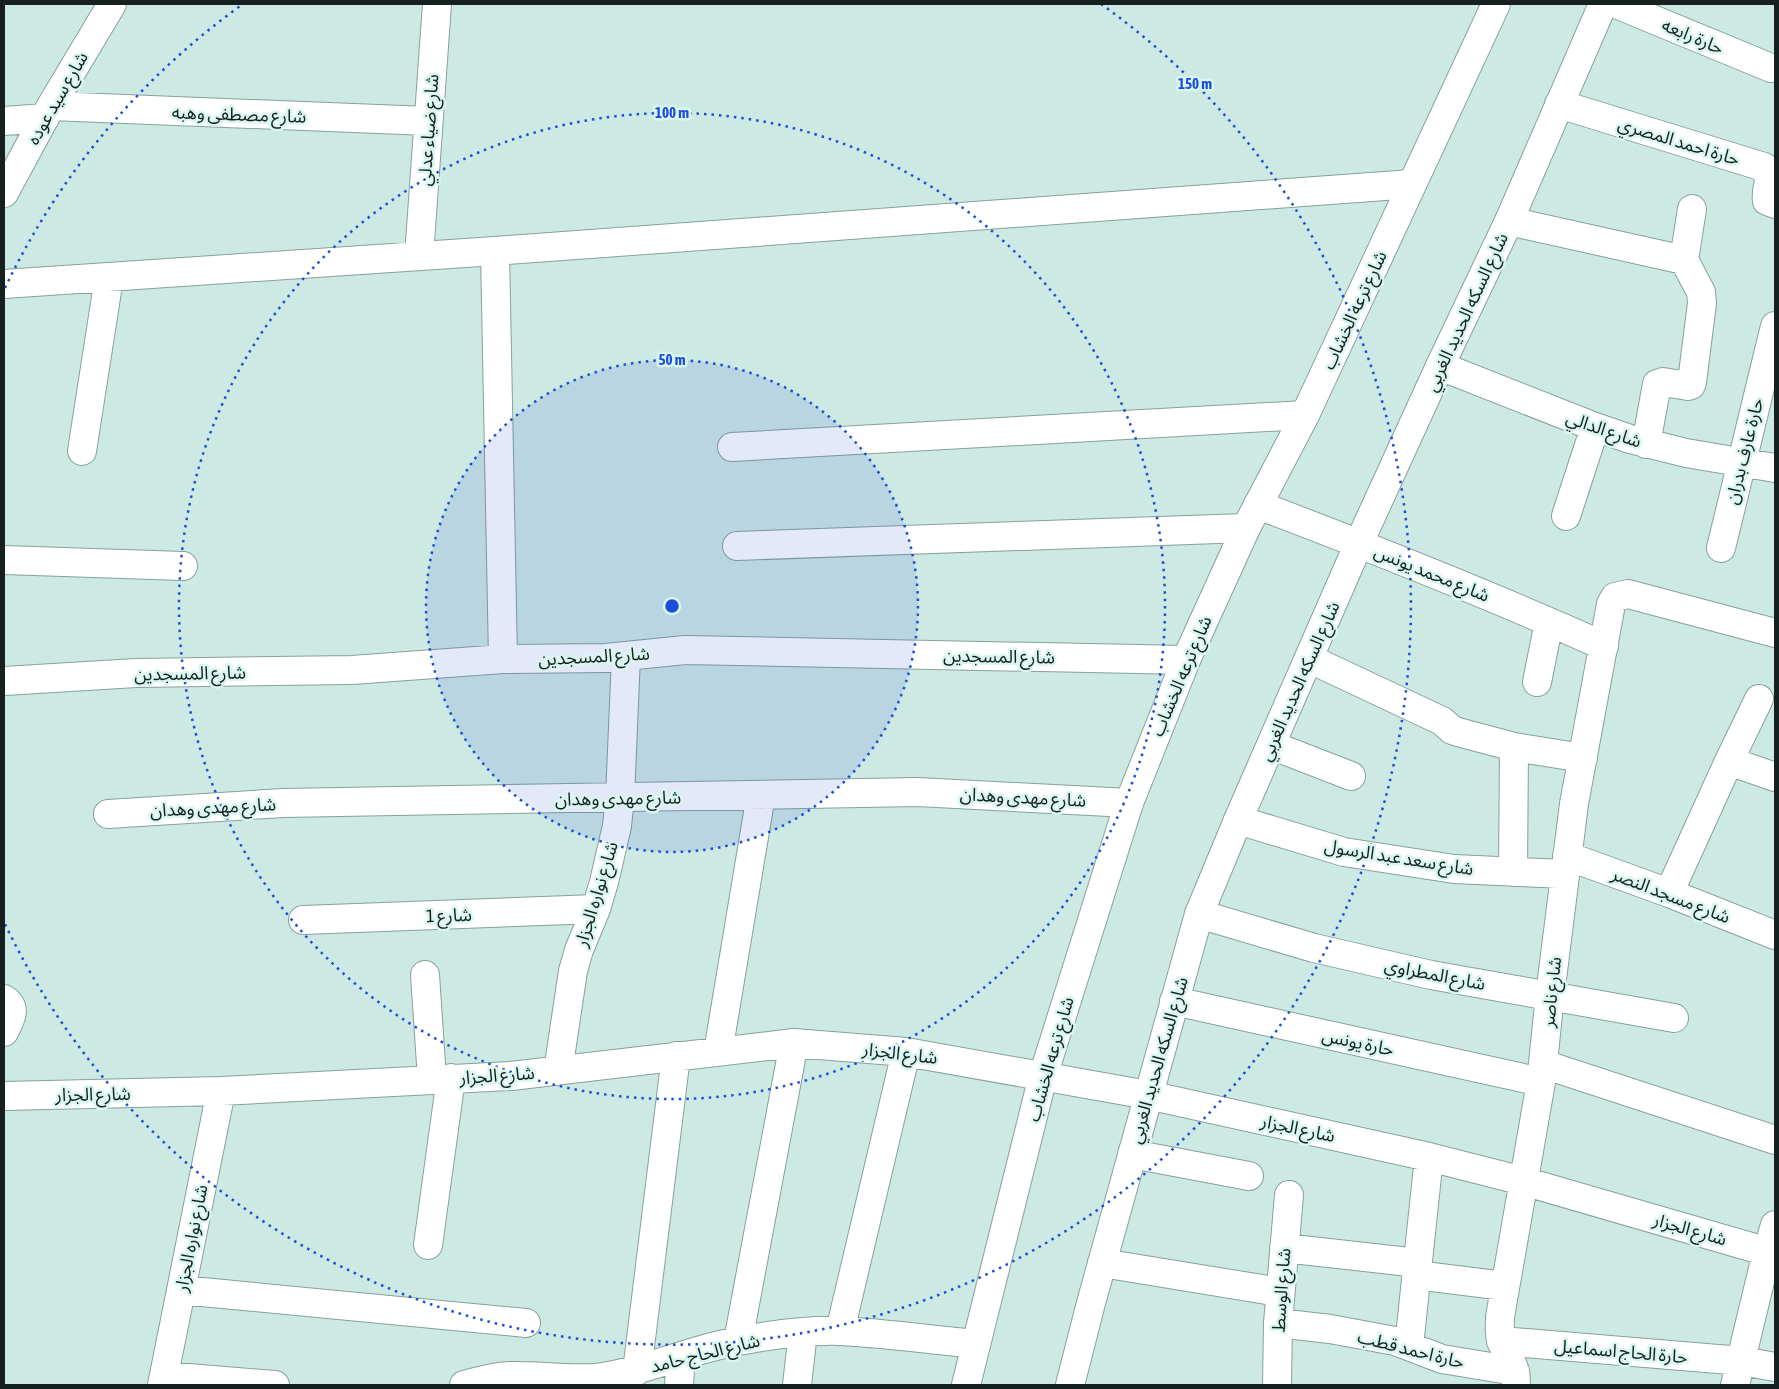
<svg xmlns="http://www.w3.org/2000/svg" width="1779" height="1389" font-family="'Asap Condensed','Noto Sans Arabic',sans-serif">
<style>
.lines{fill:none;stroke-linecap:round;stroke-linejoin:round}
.street-casing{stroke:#87a19b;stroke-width:30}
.secondary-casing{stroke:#87a19b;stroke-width:30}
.street{stroke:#fff;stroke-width:28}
.secondary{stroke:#fff;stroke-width:28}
.ring{fill:none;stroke:#1d4ed8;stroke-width:2.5;stroke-dasharray:2.5 5}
.labels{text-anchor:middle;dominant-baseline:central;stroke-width:5;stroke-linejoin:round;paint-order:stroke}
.street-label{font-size:18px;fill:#16211f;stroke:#daf6f0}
.centre{fill:#1d4ed8;stroke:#daf6f0;stroke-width:2.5}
.ring-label{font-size:15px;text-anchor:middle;font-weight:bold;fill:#1d4ed8;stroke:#daf6f0;stroke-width:5;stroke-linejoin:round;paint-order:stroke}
</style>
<rect width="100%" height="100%" fill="#cde9e3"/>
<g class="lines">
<defs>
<path id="street" d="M1616,4l155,64
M1559,104l205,63 5,4c2,10 -4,19 -2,30l8,3
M51,106l377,15
M4,121l41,-3
M4,193l47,-87 61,-102
M1509,221l175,39
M495,251l8,408
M419,256l18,-252
M4,284l491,-33 917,-67
M1440,366l155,61 35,12 56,14 89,15
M1646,444l11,-60 6,-2 25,4 3,-1 1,-3 10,-79 -1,-11 -17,-32 8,-51
M732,447l573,-32
M82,451l27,-173
M1258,505c116,44 232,90 346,141
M1566,516l29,-89
M737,546l509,-18
M1721,548l54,-222
M4,560l179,6
M1310,659l132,62 10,9 6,2 56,15 69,11
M4,681l132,-8 216,-3 151,-11 103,-1 79,-8 501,10
M1537,682l12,-60
M1271,745l80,31
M1729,761l46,16
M108,814l175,-11 635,-11 211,11
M1238,820l106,32 110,17 111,5
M1567,856l102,37 106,42
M1513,872l1,-125
M1669,893l60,-132 30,-62
M1199,914l115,34 117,27 243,43
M303,920l293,-11
M425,975l7,104
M4,999c14,9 6,21 0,33
M1174,1001l367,81
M718,1052l43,-257
M1543,1064l232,76
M558,1071l15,-100 6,-21 17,-41 8,-27 13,-56 3,-28 6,-142
M4,1096l217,-5 290,-15 283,-33 112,9 242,43 281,62 94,24 252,73
M1132,1154l117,22
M428,1245l23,-167
M1284,1248l134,15
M1102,1263l178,29
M1416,1275l89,11
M181,1290l345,33
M1278,1323l52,6 65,12 47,18 73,12
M840,1331l66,-279
M738,1341l56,-298
M1501,1341l241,20 33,6
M1409,1346l20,-189
M637,1371l39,-315
M164,1376l111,9
M162,1385l59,-294
M464,1385c18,-5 37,-10 56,-9 28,0 55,5 83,1 46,-7 89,-28 135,-36 32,-6 70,-11 102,-10 45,2 91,9 136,13
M679,1385l2,-29
M797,1385l6,-53
M1277,1385l1,-62 11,-128
M1516,1385c1,-21 -9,-27 -15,-45 -2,-7 -1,-16 -1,-23l41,-235 9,-87 24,-191 37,-200 4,-7 13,-3 147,39
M1735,1385l32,-133 8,-27"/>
<path id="secondary" d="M966,1385l77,-309 86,-273 57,-143 60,-132 59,-113 191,-411
M1070,1385l21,-82 108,-389 39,-94 121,-277 81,-177 69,-145 94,-217"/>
</defs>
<use href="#street" class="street-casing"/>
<use href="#secondary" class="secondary-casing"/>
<use href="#street" class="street"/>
<use href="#secondary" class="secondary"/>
</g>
<circle cx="672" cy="606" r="246" fill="#1d4ed8" fill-opacity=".12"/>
<g class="ring">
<circle cx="672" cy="606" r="246"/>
<circle cx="672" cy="606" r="493"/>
<path d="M5 288A739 739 0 0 1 243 4M1101 4A739 739 0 1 1 5 924"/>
</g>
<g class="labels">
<g class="street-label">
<text transform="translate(1693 36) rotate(23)">حارة رابعه</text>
<text transform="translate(57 98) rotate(-60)">شارع سيد عوده</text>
<text transform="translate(239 114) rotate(2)">شارع مصطفى وهبه</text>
<text transform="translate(428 130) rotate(-86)">شارع ضياء عدلي</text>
<text transform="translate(1679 141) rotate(17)">حارة احمد المصري</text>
<text transform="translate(1354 310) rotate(-65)">شارع ترعه الخشاب</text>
<text transform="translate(1466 312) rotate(-65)">شارع السكه الحديد الغربي</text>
<text transform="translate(1604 429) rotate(19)">شارع الدالي</text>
<text transform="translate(1744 451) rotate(-76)">حارة عارف بدران</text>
<text transform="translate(1432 573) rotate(22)">شارع محمد يونس</text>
<text transform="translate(594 656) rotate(-3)">شارع المسجدين</text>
<text transform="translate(999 656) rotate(1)">شارع المسجدين</text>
<text transform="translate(190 673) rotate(-1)">شارع المسجدين</text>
<text transform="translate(1181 676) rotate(-67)">شارع ترعه الخشاب</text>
<text transform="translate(1299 681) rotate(-66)">شارع السكه الحديد الغربي</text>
<text transform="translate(1023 797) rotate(3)">شارع مهدى وهدان</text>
<text transform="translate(618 798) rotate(-1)">شارع مهدى وهدان</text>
<text transform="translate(213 807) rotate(-3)">شارع مهدى وهدان</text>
<text transform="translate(1399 857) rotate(9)">شارع سعد عبد الرسول</text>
<text transform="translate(596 894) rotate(-73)">شارع نواره الجزار</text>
<text transform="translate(1671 895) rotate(21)">شارع مسجد النصر</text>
<text transform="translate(449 915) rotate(-2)">شارع 1</text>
<text transform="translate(1435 974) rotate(11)">شارع المطراوي</text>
<text transform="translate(1551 992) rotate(-84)">شارع ناصر</text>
<text transform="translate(1358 1042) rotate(12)">حارة يونس</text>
<text transform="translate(900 1053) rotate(7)">شارع الجزار</text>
<text transform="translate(1050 1059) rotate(-74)">شارع ترعه الخشاب</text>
<text transform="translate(1158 1060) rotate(-74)">شارع السكه الحديد الغربي</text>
<text transform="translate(497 1075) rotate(-4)">شارع الجزار</text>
<text transform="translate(93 1094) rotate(-1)">شارع الجزار</text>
<text transform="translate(1298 1128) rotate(12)">شارع الجزار</text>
<text transform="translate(1690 1229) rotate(16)">شارع الجزار</text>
<text transform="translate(191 1238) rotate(-79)">شارع نواره الجزار</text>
<text transform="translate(1281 1290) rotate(-86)">شارع الوسط</text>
<text transform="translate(1411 1349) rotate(14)">حارة احمد قطب</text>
<text transform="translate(1621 1351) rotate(5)">حارة الحاج اسماعيل</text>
<text transform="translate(705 1353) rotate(-14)">شارع الحاج حامد</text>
</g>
</g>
<circle cx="672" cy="606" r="8" class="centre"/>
<g class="ring-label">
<text x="1195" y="89">150 m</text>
<text x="672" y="118">100 m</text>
<text x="672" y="365">50 m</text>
</g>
<rect width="1779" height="1389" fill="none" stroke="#16211f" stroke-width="10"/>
</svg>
